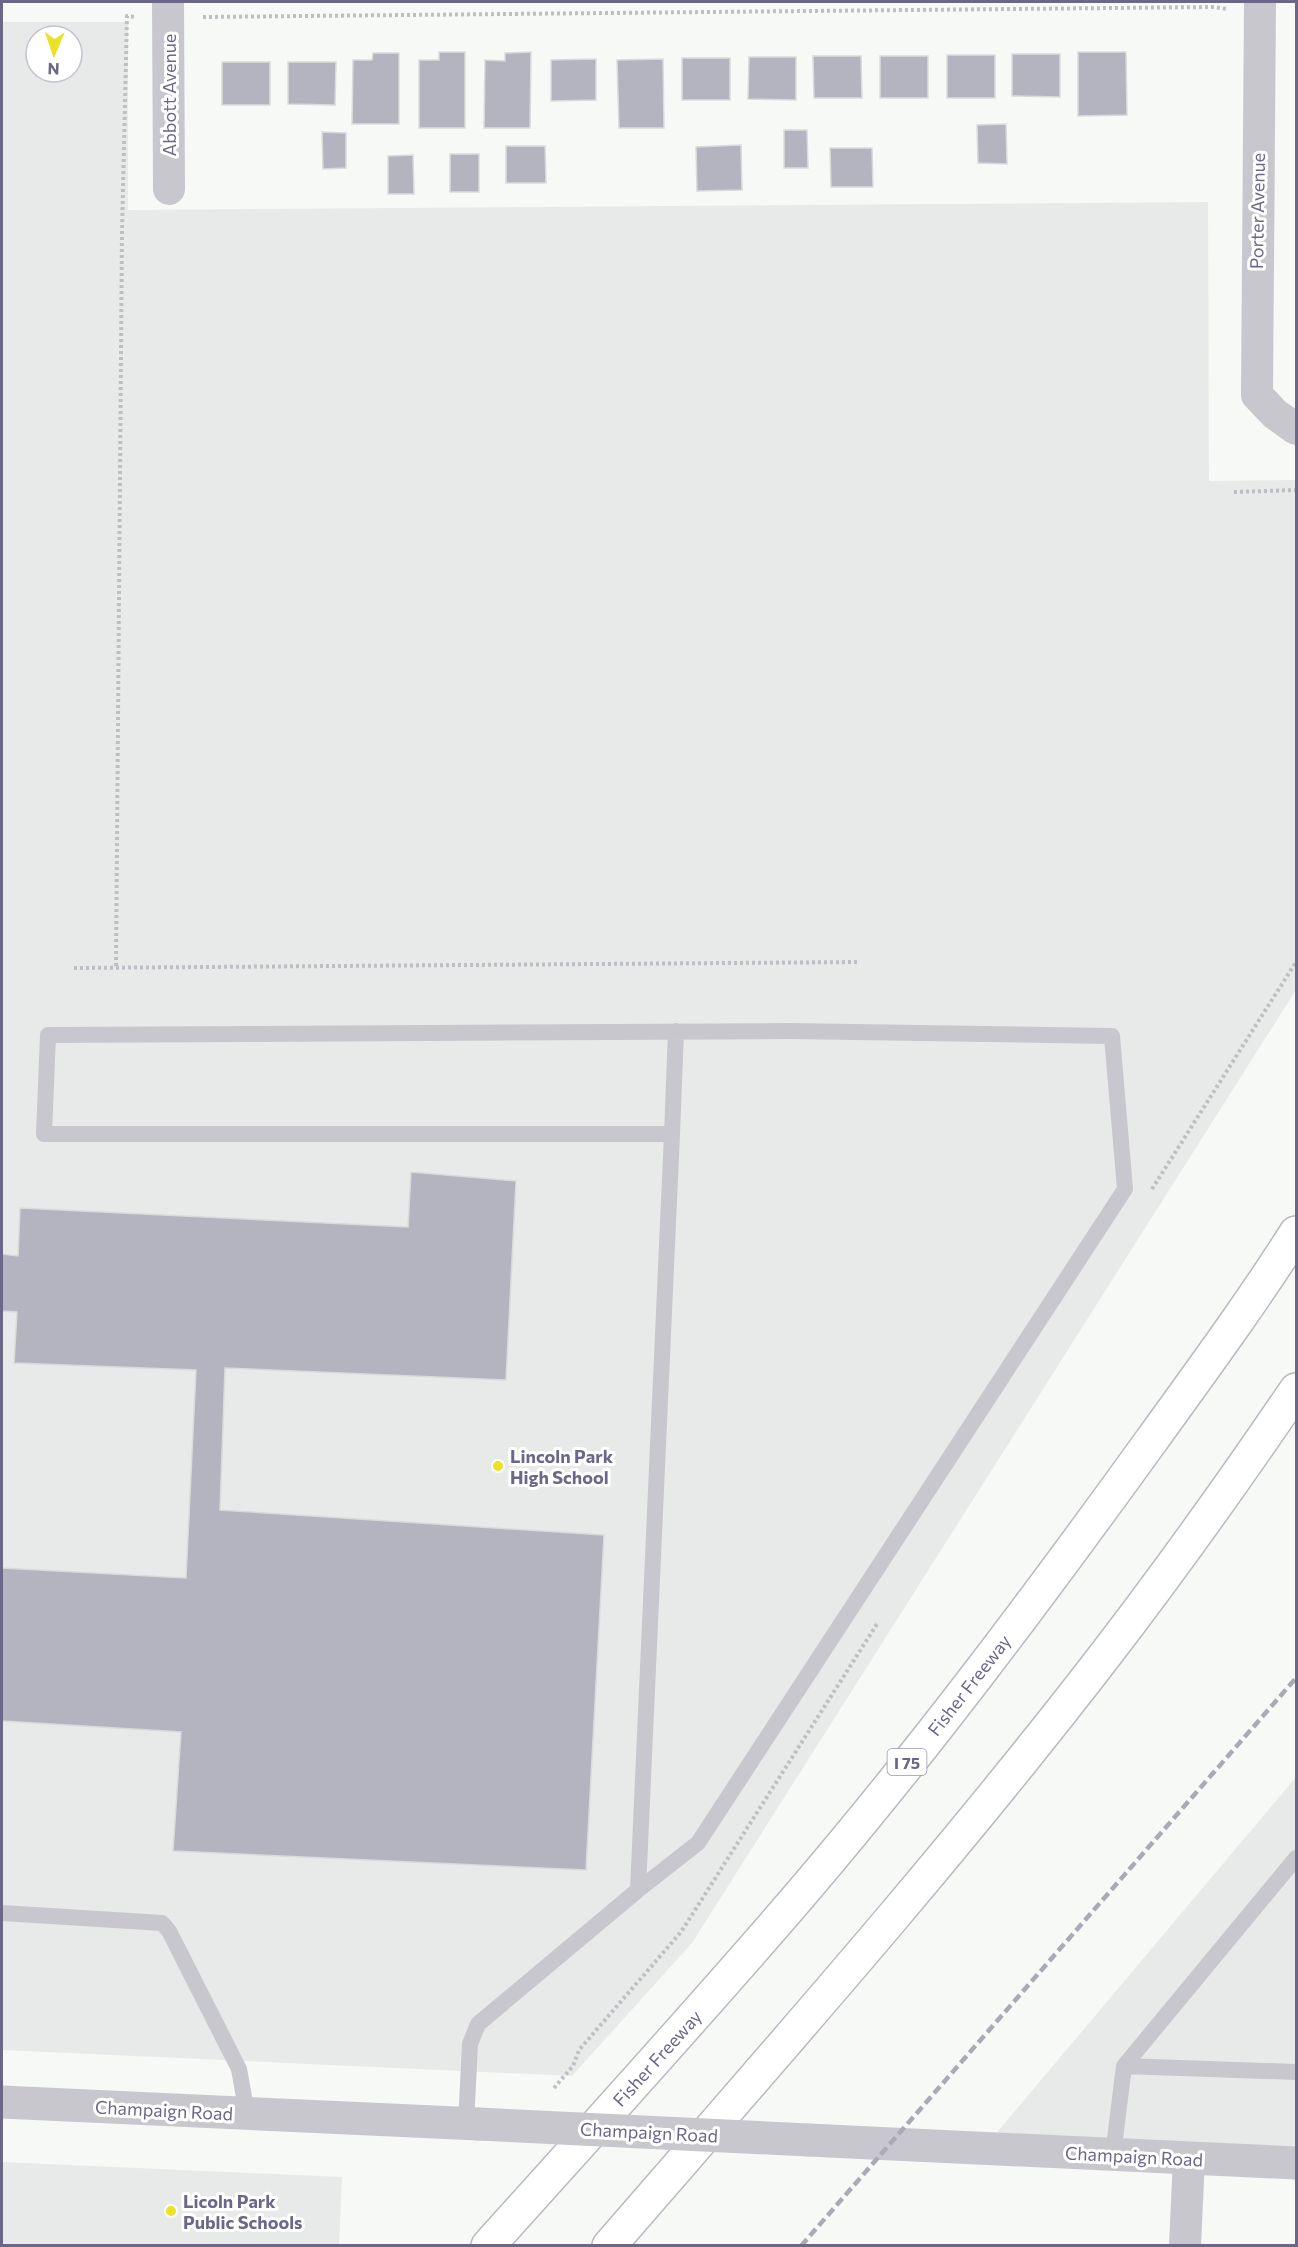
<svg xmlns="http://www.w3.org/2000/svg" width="1298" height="2247" font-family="Commissioner,sans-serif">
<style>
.built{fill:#e8eae9;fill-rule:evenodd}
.building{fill:#b4b4c0;stroke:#d9dbd9;stroke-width:1.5}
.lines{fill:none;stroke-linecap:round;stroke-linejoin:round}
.motorway-casing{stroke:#bab9c0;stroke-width:36}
.path{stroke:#bfbec4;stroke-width:4;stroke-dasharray:3 3;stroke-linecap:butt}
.service{stroke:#c8c7ce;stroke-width:16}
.minor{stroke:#c8c7ce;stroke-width:32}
.tertiary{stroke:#c8c7ce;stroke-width:33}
.motorway{stroke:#fff;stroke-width:33}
.rail{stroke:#aba9b5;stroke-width:4.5;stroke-dasharray:9 4.5;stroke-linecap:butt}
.tertiary-bridge{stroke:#c8c7ce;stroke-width:33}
.poi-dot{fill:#ebe125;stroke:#fff;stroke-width:2}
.labels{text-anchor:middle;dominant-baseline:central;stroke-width:6;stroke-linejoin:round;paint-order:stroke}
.shield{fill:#fff;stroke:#9895ac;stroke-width:1.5}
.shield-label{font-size:16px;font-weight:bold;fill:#6c6789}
.street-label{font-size:18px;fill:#6c6789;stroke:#fff}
.poi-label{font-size:18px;font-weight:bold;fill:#6c6789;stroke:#fff;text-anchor:start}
</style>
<rect width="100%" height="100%" fill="#f7f9f6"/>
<path class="built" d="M2,22h126v188l1080,-8 1,279 87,-1v510l-604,953 -120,133 -570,-26zM36,36h36v36h-36z
M1296,1777v386l-313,-14z
M2,2162l340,15 -3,68h-337z"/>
<path class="building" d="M439,52h26v76h-46v-68h20z
M531,52l-1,76h-46l1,-68 20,1v-8z
M1078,52h48l1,63 -49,1z
M373,53h26v71h-47l1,-64h19z
M1012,54h48v43l-48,-1z
M947,55h48v43h-48z
M813,56h48l1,42h-48z
M880,56h48v42h-48z
M749,57h47v43l-48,-1z
M682,58h48v42h-48z
M596,59v41l-45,1v-41z
M663,59l1,69h-45l-2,-68z
M222,62h48v43h-48z
M288,62h48l-1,43 -47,-1z
M1006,124l1,40 -29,-1 -1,-38z
M784,130h23l1,38h-24z
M322,132l24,1v35l-23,1z
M741,145l1,45 -45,1 -1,-44z
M506,146h39l1,37h-40z
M830,148h42l1,39h-42z
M450,154h29v38h-29z
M413,155l1,39h-26v-38z
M411,1172l105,9 -10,199 -281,-12 -5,142 384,25 -18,335 -413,-19 8,-119 -179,-11v-153l184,10 10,-208 -182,-7 3,-51 -15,-1v-57l16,2 2,-48 388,19z"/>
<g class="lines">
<defs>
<path id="motorway" d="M488,2246c105,-117 210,-232 312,-351 124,-145 239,-299 351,-454 49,-68 100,-137 145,-208
M609,2246c169,-195 340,-388 497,-592 66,-86 129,-174 190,-264"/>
</defs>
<use href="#motorway" class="motorway-casing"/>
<path class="path" d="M203,17l1011,-10 13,2
M1234,492l62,-2
M116,966l6,-734 5,-216 9,1
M74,968l785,-6
M1152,1189l144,-227
M554,2088l19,-22 6,-16 102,-118 196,-308"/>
<path class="service" d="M672,1134l4,-103
M1296,1858l-172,208 172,6
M2,1913l160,10 7,8 70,138 8,45
M466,2124l4,-80 8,-20 160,-134 34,-756h-628l4,-99 742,-4 322,5 13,153 -427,654 -60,47
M1113,2155l11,-89"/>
<path class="minor" d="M168,2l1,187
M1260,2l-3,393 18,19 21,15
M1185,2246l4,-88"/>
<path class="tertiary" d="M2,2102l476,22
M808,2140l488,23"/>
<use href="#motorway" class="motorway"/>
<path class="rail" d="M801,2246l495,-568"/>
<path class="tertiary-bridge" d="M478,2124l330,16"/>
</g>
<g class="poi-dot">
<circle cx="498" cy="1466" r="6"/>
<circle cx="171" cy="2211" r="6"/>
</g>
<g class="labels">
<rect class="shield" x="887.5" y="1749" width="39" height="26" rx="4.5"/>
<g class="shield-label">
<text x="907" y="1762">I 75</text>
</g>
<g class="street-label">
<text transform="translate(169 95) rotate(-90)">Abbott Avenue</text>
<text transform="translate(1257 211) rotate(-89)">Porter Avenue</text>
<text transform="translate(969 1685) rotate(-52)">Fisher Freeway</text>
<text transform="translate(657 2058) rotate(-48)">Fisher Freeway</text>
<text transform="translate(164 2110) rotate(3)">Champaign Road</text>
<text transform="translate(649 2132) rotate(3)">Champaign Road</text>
<text transform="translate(1134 2156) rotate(3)">Champaign Road</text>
</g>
<g class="poi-label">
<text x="510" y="1456">Lincoln Park<tspan x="510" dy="21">High School</tspan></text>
<text x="183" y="2201">Licoln Park<tspan x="183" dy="21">Public Schools</tspan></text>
</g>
</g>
<rect width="1298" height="2247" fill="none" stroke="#6c6789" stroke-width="6"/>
<g transform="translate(54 54) rotate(182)"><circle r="28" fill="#ffffff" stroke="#c4c2d0" stroke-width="1.5"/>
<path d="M0-4.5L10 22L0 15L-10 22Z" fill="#ebe125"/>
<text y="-9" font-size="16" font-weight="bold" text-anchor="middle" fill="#6c6789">N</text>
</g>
</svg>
